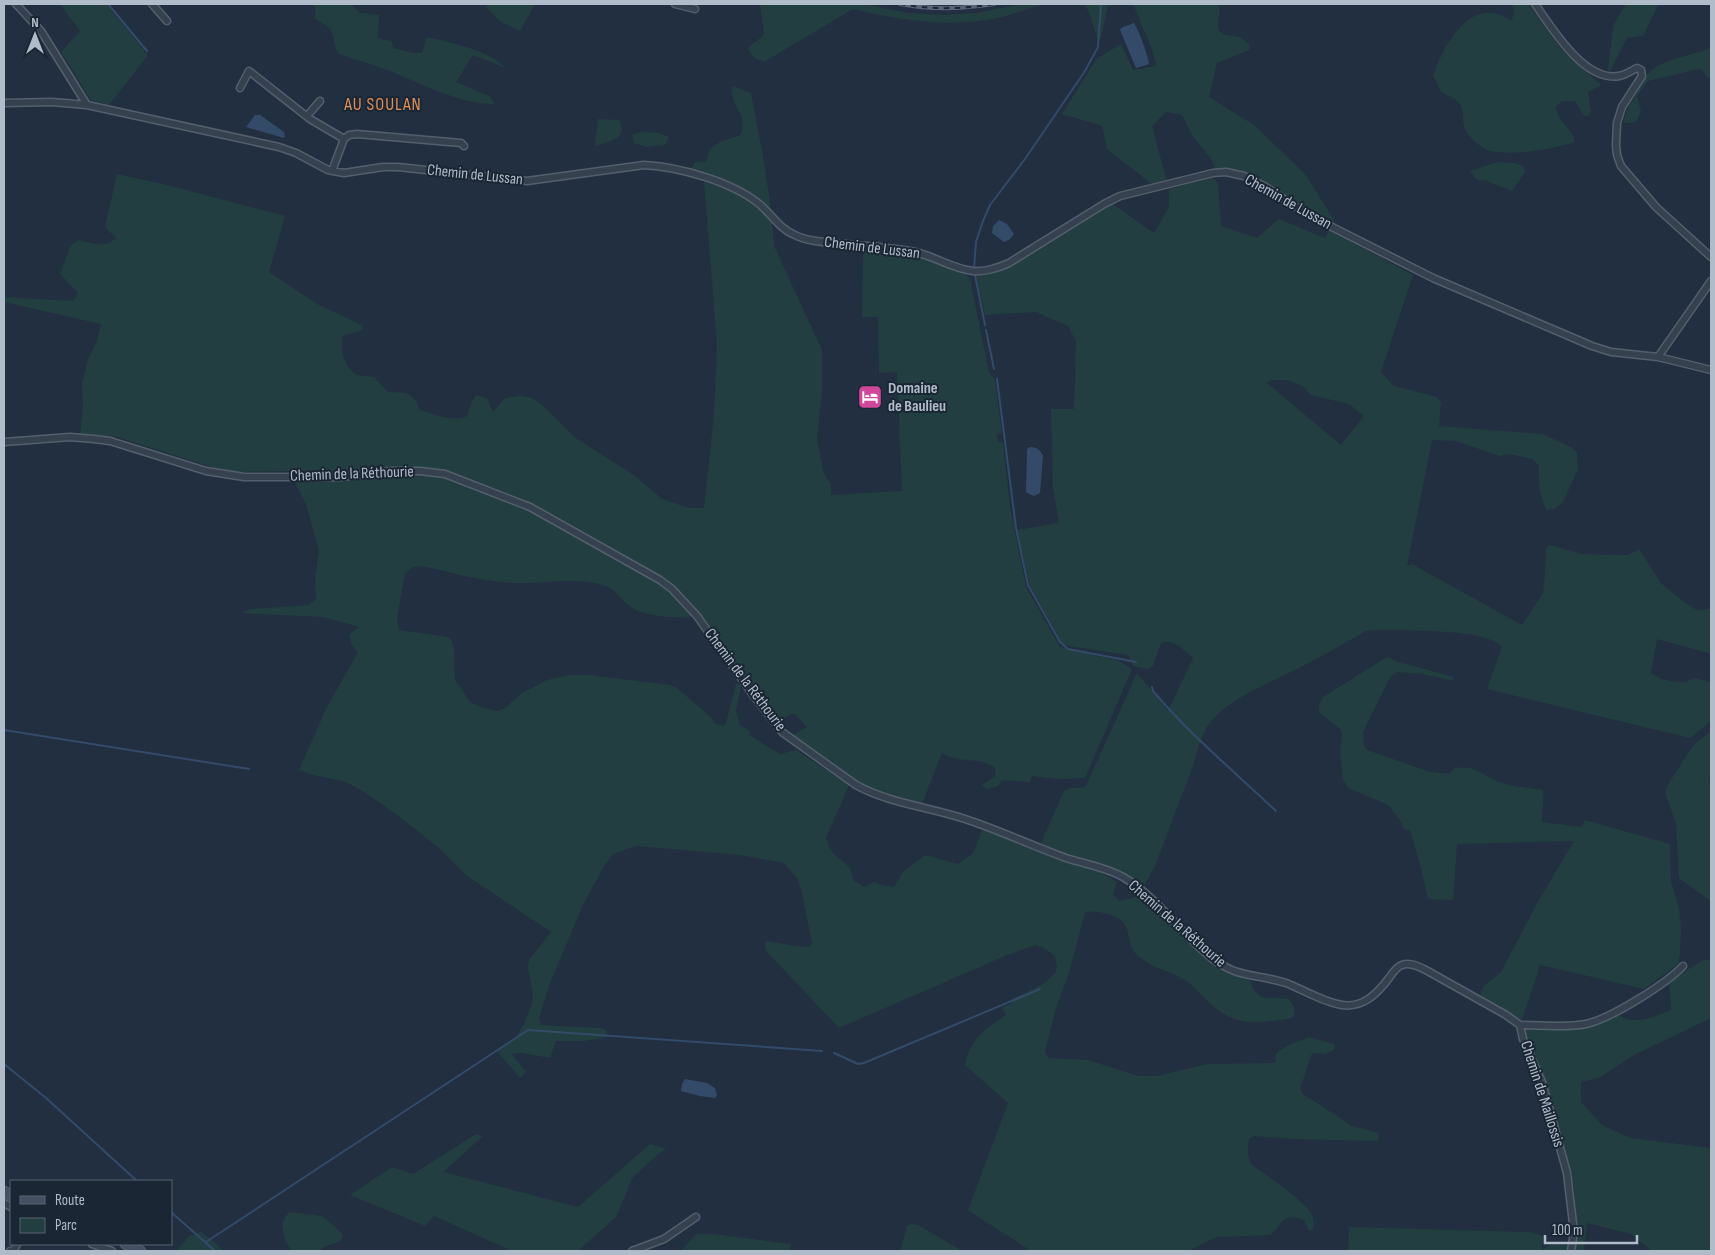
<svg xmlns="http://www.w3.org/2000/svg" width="1715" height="1255" font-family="'Sofia Sans Condensed',sans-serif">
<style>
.green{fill:#233e41;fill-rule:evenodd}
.water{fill:#334b69}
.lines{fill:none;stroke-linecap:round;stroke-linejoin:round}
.stream{stroke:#334b69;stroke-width:2}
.minor-casing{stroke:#545f6e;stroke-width:9}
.secondary-casing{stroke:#545f6e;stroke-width:11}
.minor{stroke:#364150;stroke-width:6}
.secondary{stroke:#435063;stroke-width:9}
.rail-casing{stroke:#576577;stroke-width:4}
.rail{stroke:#1b2635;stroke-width:2;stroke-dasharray:5.5;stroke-linecap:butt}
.labels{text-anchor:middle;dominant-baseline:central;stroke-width:4;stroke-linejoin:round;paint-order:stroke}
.street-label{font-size:16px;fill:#b1bccb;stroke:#1b2635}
.poi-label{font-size:16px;font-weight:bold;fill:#b1bccb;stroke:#1b2635;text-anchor:start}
.neighbourhood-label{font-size:18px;letter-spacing:1px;fill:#e08f57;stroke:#1b2635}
</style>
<rect width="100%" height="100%" fill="#212f40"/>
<path class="green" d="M60,4h46l42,51 -39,50 -18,-5 -30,-48 19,-21z
M315,4h36l9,9 19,2 -1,23 14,3 1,7 20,5h9l5,-16c24,6 58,12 77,29l-1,1 -30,-12 -17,27 35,15 3,7c-34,1 -75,-22 -107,-34 -15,-6 -32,-10 -48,-16 -7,-9 -3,-19 -10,-26 -3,-4 -10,-6 -14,-9z
M487,4h48l-15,27 -19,-9 -15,-15z
M760,4h105l43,9 35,2 33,-2 46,-9h21c-21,7 -42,15 -63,17 -43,5 -86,-2 -127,-12l-89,53 -10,-4 -6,-9c4,-7 12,-9 16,-15z
M1084,4h24l-7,35 -4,-1 -8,-26z
M1133,4h86c2,10 -3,16 0,27l6,4 15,2 10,8 -1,5 -32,13 -8,34 45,28 51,49 29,46 -1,3c-12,-7 -25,-13 -38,-20 -25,-15 -49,-37 -80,-34l-3,-9 -19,-23 -11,-22 -16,-3 -14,14 15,56 -14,3 -46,-36 -5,-23 -40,-12 34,-55 25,-15 12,26 23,-4 -3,-14z
M1512,4h16l33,45 39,35v2l-12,6 3,20 -2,4h-5l-9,-15h-13l-6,6c1,15 17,21 19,35 -21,7 -63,14 -84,9 -10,-2 -22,-14 -26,-22 -3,-7 -1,-16 -4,-23 -4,-9 -13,-9 -19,-14 -4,-4 -6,-11 -9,-17 10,-26 32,-73 68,-60 3,1 7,4 10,6l3,-7z
M1626,4h33l-16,32 -16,2 -17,33 -2,-1 5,-44z
M1711,48v30h-4l-4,-7 -4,-2 -51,12 -11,15 4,16 -5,10 -12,1c0,-10 7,-19 12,-28 4,-8 8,-17 14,-23 13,-13 43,-17 61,-24z
M732,86l19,7 12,63 8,53c-28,-25 -46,-30 -80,-40l4,-7h11l4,-13 10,-7 20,-7c10,-21 -11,-28 -8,-49z
M598,119l21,1c10,19 -9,21 -24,26z
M641,132l18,1 10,4 -4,8 -18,2 -13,-4 -2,-8z
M1498,162l18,1 8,4 1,5 -13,19 -27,-11h-8l-7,-9c10,-2 18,-7 28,-9z
M117,174l50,11 118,31 -16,56 48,32 45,21v5l-19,6c-2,18 -1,26 13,39l18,2 14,15c20,1 24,-1 32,18 14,4 34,13 47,6l5,-15 4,-6 11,3 6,14 12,-14 15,-2 12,2 10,7 35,34 57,36 28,24 27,9h15l10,-94 3,-69 -13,-163 38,13 30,26 2,25 48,104v41l-5,49 7,34 7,10v11l71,-4 -5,-119 -18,1 -1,-56h-16l1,-67 52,6 50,17 5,6 19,94 6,6 7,54 -5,1 1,8h5l7,65 16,80 34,60 59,14 13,8 -47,109 -28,1 -25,-3 -2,6 -28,-2 -4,6 -11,3 -5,-4 13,-9v-8c-12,-9 -24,-7 -37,-9 -6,-1 -11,-4 -16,-6l-21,53 -51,-17 -66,-44 -11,-10 14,-8 -13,-14 -14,7 -24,-26 -57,-80 -9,2 -2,2c-16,-1 -37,-1 -52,-8 -13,-6 -19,-21 -33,-25 -27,-8 -57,-1 -84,-2 -32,0 -65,-10 -97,-17l-9,1 -8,6 -8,45 2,12 48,7 4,2 3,9 1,32 16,23 12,5 15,3 7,-3 17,-15 25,-13 23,-5h19l81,10 7,3 36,31 2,5 8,2 3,-3 10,-39 5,1 -5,26 4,14 11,7 -2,3 31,19 16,-4 53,35 -23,53c2,4 3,9 5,12 9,13 21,12 22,30l11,7 10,-5 7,3 13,2 9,-15 22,-17 33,9 15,-11 9,-23c25,8 49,18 74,27 21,8 42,12 61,25l-4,12 6,7 21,-5c30,24 54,58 88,76 6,4 15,5 22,9 9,24 18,14 39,18l5,8v10c-8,3 -15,3 -23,4 -23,3 -38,1 -57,-14 -10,-8 -17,-19 -28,-26 -16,-11 -34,-12 -50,-27 -13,-13 1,-33 -29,-40 -8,-2 -14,-4 -22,-1l-17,63 -12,32 -11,43 3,7 40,2 51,16h18l51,-12 67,-1 1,-10 13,-8 20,-8 25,7v6l-9,4 -13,-1 -12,36 3,5 49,32 27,7 -1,8 -85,-2 -39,-3 -5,3c-1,8 -2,17 2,25 13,10 56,38 61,51 2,5 2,11 1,15l-4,1 -5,-11c-25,-8 -20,5 -34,15l-53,2 -29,14h-157l-63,-41 40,-107 -43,-38c5,-26 20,-36 41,-50l-4,-7 10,-5v-4c12,-6 37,-15 44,-28 2,-5 0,-11 -2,-16l-10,-7 -9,-3 -30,11 -166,72 -73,-77 -1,-7 2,-3 28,5 14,1 3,-4 -11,-54 -4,-11 -13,-15 -44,-8 -104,-9 -23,8 -10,14 -20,37 -33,78 -11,35 2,7 60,3 5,2 1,7 -23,4h-28l-6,17 -28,-5 -10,1 14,18 -6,6 -24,-28 20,-13 8,-13 7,-18 2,-11 -5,-28 1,-7 22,-28 -85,-57 -27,-27 -42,-33 -33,-23 -18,-10 -33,-7 -14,-5 27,-61 32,-57c-6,-6 -8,-9 -8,-18l9,-7 -36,-10 -82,-4 9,-4 59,-4 7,-6 -1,-21 4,-27 -13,-47 -10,-19 1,-14 -69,1 -111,-35 -37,-3 3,-27 -1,-23 6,-25 9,-18 4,-17 -97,-22v-5l69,4 5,-8 -18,-19 11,-29 8,-5c13,3 26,9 37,-2l-11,-11z
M1212,176l6,8 3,42 36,12 22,-19 46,19 4,-8 84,45 -32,97 13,14 43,11 4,6 -2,23 104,8 28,13 6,6 1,16 -15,33 -9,7 -7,1c-7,-11 -9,-31 -8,-44l-6,-7 -25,-5 -9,2 -43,-15 -24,-1 -25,126 5,-2 110,61 21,-32 2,-20 1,-26 4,-2 32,9 46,1 11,-6 22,34 23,19 13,8 14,-1v45l-54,-15 -6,34 10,6 16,3h8l9,-4 17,4v39l-21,17 -203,-49 15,-42c-16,-19 -98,-16 -125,-17l-11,1c-22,12 -43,25 -65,36 -27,14 -69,30 -89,53 -9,10 -16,33 -19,46l-38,100 -11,20 -14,-8 -90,-33 24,-54c7,-6 15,-1 22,-5l51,-113 31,38 25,-53c-10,-8 -19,-20 -32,-15l-8,23 -5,3 -15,-3 -5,-11 -65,-10 -33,-60 -13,-55 42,-7 -6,-36 -2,-78h23l2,-68 -8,-15 -32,-14 -51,3 -9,-41 34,-9 27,-15 73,-48 44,31 15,-26v-18zM1271,380h16l17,7 6,8 39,9 15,12 -23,29 -74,-62z
M1387,657l9,4 57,16v4l-31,-7 -24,-2 -7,4 -28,56 1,13 3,5 63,22 20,2 4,-6c22,-3 26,6 45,14 13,5 30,6 44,8 2,11 -2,21 -1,32l39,5 4,-7 85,24 1,37 8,27 2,19 -1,27 -2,10 -34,25 -104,-24 -18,55 -43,-24 5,-10 17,-14 35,-67 38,-64 -117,3 -4,56 -25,-1 -7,-31 -11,-38h-5l-5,-10 -12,-15 -40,-17 -5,-8 -3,-28 2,-18 -2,-5 -21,-17v-8l4,-7z
M1711,731v46l-2,3 2,10v111l-32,-23 -3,-54 -11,-31 2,-7 25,-39 7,-7z
M1703,960h8v58l-77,37 -35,23 -18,4v20l21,23 28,13 81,10v103h-59l-21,-17 -44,-11 -3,26 3,2h-44l1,-3 10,-4 20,3 3,-16 -3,-44 -29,-102 -20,-50 1,-7h61l31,-13c18,11 35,2 53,-5l-2,-29z
M476,1134l7,2 -40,36 135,35 72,-63 16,5 -9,6 -24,22 -17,40 -38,34h-66l-78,-35 -9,10 -75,-31 42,-28 21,7z
M289,1212l33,4 21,18 -2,7 -15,5 -7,5h-27l-7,-10 -3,-19z
M911,1224l7,1 44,26h-62l7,-25z
M1349,1227l180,5 14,4 -1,15h-194z
M201,1232l15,11 7,8h-46l12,-15z
M696,1234h17l78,10 -2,7h-108z"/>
<path class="water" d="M1134,23c4,5 15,35 15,41l-13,4 -16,-38 1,-2z
M255,115h5l24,17 1,4 -1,2 -38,-11z
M999,220l8,4 7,10 -5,6 -5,2 -12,-9 1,-7z
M1030,447c6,0 11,3 13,9l-3,37 -6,3 -7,-3 -1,-2 1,-42z
M685,1079l22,4 8,5 2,7 -2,3 -15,-2 -19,-5 1,-7z"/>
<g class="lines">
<path class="stream" d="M108,4l39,47
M974,268l2,-26 7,-21 7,-16 35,-46 60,-88 13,-24 3,-43
M975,275l10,50
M986,330l8,39
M997,379l19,149 12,57 32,57 8,7 68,13
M1152,687l1,4c37,44 82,81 123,120
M4,730l245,39
M834,1053l24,11 6,-1 176,-74
M4,1064l42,34 91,83
M171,1212l44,39
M206,1242l322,-212 294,21"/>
<defs>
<path id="minor" d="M16,4l25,27 46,74
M152,4l15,17
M675,4l20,5
M1535,4c17,24 49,78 84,72 6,-1 12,-5 18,-8l4,2 1,6 -20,31 -5,16 -1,22 1,10 4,11 35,41 55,50
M240,88l9,-17 61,48 34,20 -12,32
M4,103l48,-1 35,3 192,42 17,6 32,17 16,3 39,-6h15l129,14 117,-16c35,2 86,16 114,38 13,10 21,26 37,32 12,6 27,7 40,8 27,3 54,4 80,9 19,4 38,17 58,19 13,1 24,-3 36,-8l95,-59 16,-8 93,-23 13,-1 18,4 20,10 32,21 38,21 99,50 159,68 19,6 47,5 53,13
M307,116l13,-15
M344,139l5,-4 8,-1 104,9 3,3
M1658,357l53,-76
M4,442l66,-5 24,2 16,2 96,30 38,6h96l52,-6h28l25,3 85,33 130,73 12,9 25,27 56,79 29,37 74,53c35,19 74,22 112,35 33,11 65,26 98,38 19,6 39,9 57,19 34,20 56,54 86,79 28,23 46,17 77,27 18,7 37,19 56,22 21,3 35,-11 47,-27 3,-4 7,-11 13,-13 7,-3 15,1 22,4l82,46 14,10
M1520,1025l3,14 19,43 25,91 7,59 -3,19
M1520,1025c21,0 45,3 66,-1 24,-5 80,-40 97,-58
M4,1203l7,4
M92,1244l20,7
M10,1251l4,-1 3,-6
M632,1251l32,-12 32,-22"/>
<path id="secondary" d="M4,1191l7,4
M125,1244l16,7"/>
</defs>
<use href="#minor" class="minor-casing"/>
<use href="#secondary" class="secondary-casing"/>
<use href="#minor" class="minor"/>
<use href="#secondary" class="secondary"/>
<defs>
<path id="rail" d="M900,4c31,6 63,5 94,0"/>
</defs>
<use href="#rail" class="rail-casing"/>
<use href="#rail" class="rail"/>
</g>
<defs>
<symbol id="hotel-square" viewBox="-11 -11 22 22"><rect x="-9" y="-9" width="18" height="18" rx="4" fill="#d1479c" stroke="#1b2635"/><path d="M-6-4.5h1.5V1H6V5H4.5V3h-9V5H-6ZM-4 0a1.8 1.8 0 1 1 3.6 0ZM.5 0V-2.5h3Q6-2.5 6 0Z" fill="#fff"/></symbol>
</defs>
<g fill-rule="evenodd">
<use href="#hotel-square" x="856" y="383" width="28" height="28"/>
</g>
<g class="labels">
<g class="street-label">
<text transform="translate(475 175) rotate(6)">Chemin de Lussan</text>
<text transform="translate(1288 202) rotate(29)">Chemin de Lussan</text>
<text transform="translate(872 248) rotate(7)">Chemin de Lussan</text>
<text transform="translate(352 474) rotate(-2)">Chemin de la Réthourie</text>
<text transform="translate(745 680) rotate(53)">Chemin de la Réthourie</text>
<text transform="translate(1177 924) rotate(41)">Chemin de la Réthourie</text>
<text transform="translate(1542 1094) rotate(72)">Chemin de Maillossis</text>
</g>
<g class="poi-label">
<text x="888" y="388">Domaine<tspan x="888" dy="18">de Baulieu</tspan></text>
</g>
<g class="neighbourhood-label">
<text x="383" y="104">AU SOULAN</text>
</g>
</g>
<rect width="1715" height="1255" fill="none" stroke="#b1bccb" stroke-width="10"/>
<rect x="10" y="1180" width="162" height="65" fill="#1b2635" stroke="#576271"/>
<rect x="20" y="1196" width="25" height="8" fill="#435063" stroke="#576271"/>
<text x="55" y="1205" font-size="15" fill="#b1bccb">Route</text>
<rect x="20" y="1218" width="25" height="15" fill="#233e41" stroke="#576271"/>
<text x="55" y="1230" font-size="15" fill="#b1bccb">Parc</text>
<g transform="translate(35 35)" stroke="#1b2635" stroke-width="4" paint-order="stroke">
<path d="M0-4L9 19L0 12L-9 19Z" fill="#b1bccb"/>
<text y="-8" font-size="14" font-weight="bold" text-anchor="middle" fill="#b1bccb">N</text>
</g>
<path d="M1545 1235v8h92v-8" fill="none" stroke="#b1bccb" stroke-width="2.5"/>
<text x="1552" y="1235" font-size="15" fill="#b1bccb" stroke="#1b2635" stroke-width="4" paint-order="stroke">100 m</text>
</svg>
